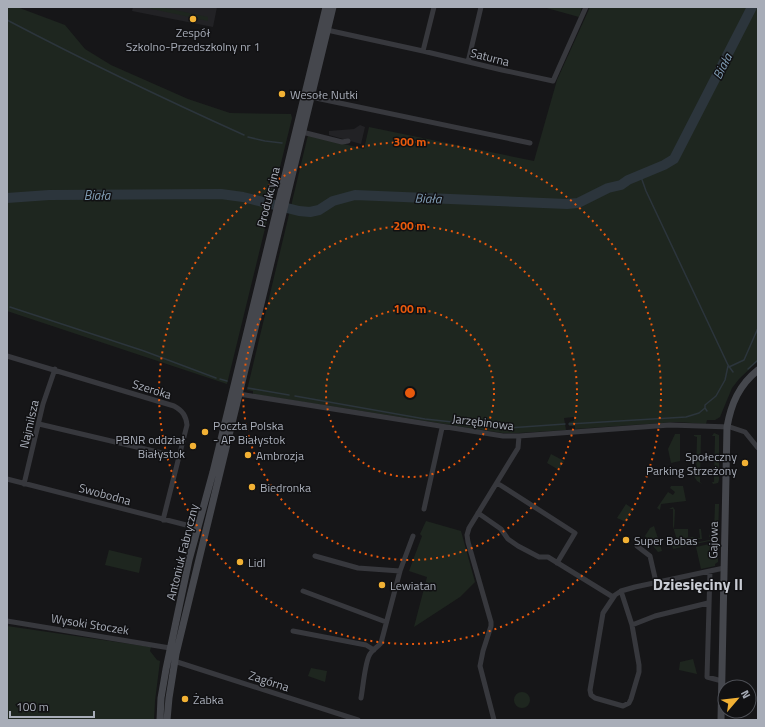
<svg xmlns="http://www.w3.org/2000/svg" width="765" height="727" font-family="'Titillium Web',sans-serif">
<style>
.built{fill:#222225}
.green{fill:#1e261f}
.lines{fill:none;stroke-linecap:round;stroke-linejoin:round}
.stream{stroke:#2c353c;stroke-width:1.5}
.river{stroke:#2c353c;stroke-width:10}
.street{stroke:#37383d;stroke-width:5}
.secondary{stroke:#45474d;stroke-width:7}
.ring{fill:none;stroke:#e8590c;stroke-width:2;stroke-dasharray:2 4}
.poi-dot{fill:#f2b134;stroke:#111113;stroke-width:1.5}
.labels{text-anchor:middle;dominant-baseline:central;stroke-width:3;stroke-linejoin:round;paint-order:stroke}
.poi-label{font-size:12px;fill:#a8adb8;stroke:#111113;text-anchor:start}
.street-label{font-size:12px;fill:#a8adb8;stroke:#111113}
.water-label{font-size:13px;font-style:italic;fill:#7f9bb3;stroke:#111113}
.district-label{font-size:16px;font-weight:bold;fill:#c9ccd4;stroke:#111113}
.centre{fill:#e8590c;stroke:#111113;stroke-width:2}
.ring-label{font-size:12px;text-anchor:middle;font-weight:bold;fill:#e8590c;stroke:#111113;stroke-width:3;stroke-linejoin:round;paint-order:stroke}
</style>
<rect width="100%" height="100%" fill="#161618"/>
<path class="built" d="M133,7h84l-4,20 -81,-16z
M360,125l5,2 -4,17 -32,-9v-4l25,-2z"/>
<path class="green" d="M7,7h10l48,18 20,24 26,16 77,34 42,14 61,1 1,4 -65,266 -220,-73z
M143,7h18l47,10v4z
M543,7h39l-3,10z
M590,7h168v354l-19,18 -7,9 -12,29 -5,3h-8l-1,4 -29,-2 -102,7v-3h-6v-4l5,-1v-4l-10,1 2,12 -47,3h-17l-249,-39v-3l-6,-1 61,-255 56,14 5,-22 165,34 23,-81z
M714,433l5,2v45l-1,3 -5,1 -1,-2h2l1,-46h-3z
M675,434h5v27l-9,2 -3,-14z
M694,435h7l-1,47 2,2 -5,-3 -3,-5 2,-1 1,-38 -3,-1z
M551,454l13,7 -5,9 -12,-7z
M671,486h12l3,15 -25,3 -1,6 -3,-2 11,-16 5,3 2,-3 -5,-4z
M626,504l7,5 -7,13 -9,-4z
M715,504h4l-1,36h-2l-1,-4 -6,1 1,-3 4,-1z
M673,507l2,3 -1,19h14v8l12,1 -1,-9h2l1,10 -21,1 -4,1 -4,-15v-17h-4z
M426,521l35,10 14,51 -15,15 -46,30 13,-50 -18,-6 13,-35 -2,-2z
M654,526l8,25 -4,1 -13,-16 5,-8z
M714,539v1l-41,9 -1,-4 9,-4 18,1z
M718,542v20l-3,2v2l-14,3 -5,-22z
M109,550l33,8 -3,15 -34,-8z
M7,626l144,21 -1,4 7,9 3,1 -5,40 -1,19h-147z
M693,659l4,15 -18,-4 1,-8z
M311,668l16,3 -2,11 -17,-6z
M514 700a8 8 0 1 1 16 0a8 8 0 1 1-16 0Z"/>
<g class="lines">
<path class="stream" d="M7,20c78,41 157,79 237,115
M248,137l17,4 17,2
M640,174l6,17 82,174 5,7
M10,307l134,44 72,27
M729,367l15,-7 14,-32
M748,369l10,-9
M220,379l7,2
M248,388l41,7
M295,396l130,23 82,9 58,-4
M707,411l-2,-3v-3l11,-9 9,-16 3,-14
M569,424l117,-7 13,-4 6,-5"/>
<path class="river" d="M7,198l42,-3 172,-1 22,3 56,14 11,1 9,-2 14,-9 22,-6 212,9 11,-1 30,-15 13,-3 7,-5 36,-15 10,-6 78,-152"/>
<path class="street" d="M327,30l96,21 79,19 51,11 33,-74
M423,51l11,-44
M468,62l13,-55
M311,97l219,46
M302,132l40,10 6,-1
M7,356l167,50c9,5 12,10 13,19l-24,95
M239,394l264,42h16l151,-11 60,2 15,5 13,16
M39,424l140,33
M7,479l191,49
M497,483l78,50 -18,30
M24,484l19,-80 12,-35
M424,509l18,-81
M478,513l23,16 7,10 10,7 21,11h9l65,40
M637,546l13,10 6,26
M315,556l43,12 42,3
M710,571l-3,106 15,4
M303,591l83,31
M621,591l11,34 7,40v7l-8,27 -2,4 -6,3 -28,-8 -4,-3 -1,-5 13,-77 12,-18 6,-4 14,-4 89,-19
M7,621l163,27
M632,625l23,-9 53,-13
M293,631l73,14 8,5
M174,661l184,59
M361,698c2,-10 4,-37 9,-44 3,-5 8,-7 11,-11l19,-72 13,-35
M494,720l-14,-54 3,-15 8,-25v-4l-23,-80 -1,-7 2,-7 49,-80 1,-12"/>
<path class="secondary" d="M160,720l1,-22 5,-29 23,-109 24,-88 113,-465
M167,720l2,-22 7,-44 157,-647
M721,720l6,-293c4,-23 12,-42 31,-57"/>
</g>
<g class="ring">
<circle cx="410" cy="393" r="84"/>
<circle cx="410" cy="393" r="167"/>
<circle cx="410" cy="393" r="251"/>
</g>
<g class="poi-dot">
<circle cx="193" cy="19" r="4"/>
<circle cx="282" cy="94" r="4"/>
<circle cx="205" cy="432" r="4"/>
<circle cx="193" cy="446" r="4"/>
<circle cx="248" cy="455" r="4"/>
<circle cx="745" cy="463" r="4"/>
<circle cx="252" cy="487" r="4"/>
<circle cx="626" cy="540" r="4"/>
<circle cx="240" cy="562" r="4"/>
<circle cx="382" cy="585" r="4"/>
<circle cx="185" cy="699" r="4"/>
</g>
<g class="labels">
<g class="poi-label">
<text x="193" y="32" text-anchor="middle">Zespół<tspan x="193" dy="14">Szkolno-Przedszkolny nr 1</tspan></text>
<text x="290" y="94">Wesołe Nutki</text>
<text x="213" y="425">Poczta Polska<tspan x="213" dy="14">- AP Białystok</tspan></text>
<text x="185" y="439" text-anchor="end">PBNR oddział<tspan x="185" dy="14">Białystok</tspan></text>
<text x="256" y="455">Ambrozja</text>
<text x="737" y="456" text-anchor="end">Społeczny<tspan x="737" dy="14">Parking Strzeżony</tspan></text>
<text x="260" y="487">Biedronka</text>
<text x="634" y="540">Super Bobas</text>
<text x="248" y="562">Lidl</text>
<text x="390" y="585">Lewiatan</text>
<text x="193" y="699">Żabka</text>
</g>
<g class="street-label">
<text transform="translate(490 57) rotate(14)">Saturna</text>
<text transform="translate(268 197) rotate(-76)">Produkcyjna</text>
<text transform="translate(152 389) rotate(17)">Szeroka</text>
<text transform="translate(483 422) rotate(7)">Jarzębinowa</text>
<text transform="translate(29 424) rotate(-77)">Najmilsza</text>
<text transform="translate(105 494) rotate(15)">Swobodna</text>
<text transform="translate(713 540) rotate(-89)">Gajowa</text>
<text transform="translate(182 552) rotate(-76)">Antoniuk Fabryczny</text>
<text transform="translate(90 624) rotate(9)">Wysoki Stoczek</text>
<text transform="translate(269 681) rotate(18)">Zagórna</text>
</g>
<g class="water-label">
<text transform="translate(722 66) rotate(-63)">Biała</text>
<text x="97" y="195">Biała</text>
<text transform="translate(428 198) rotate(2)">Biała</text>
</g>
<g class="district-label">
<text x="698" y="584">Dziesięciny II</text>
</g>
</g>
<circle cx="410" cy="393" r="6" class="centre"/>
<g class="ring-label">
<text x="410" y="146">300 m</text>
<text x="410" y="230">200 m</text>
<text x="410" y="313">100 m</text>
</g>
<rect width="765" height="727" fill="none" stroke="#a8adb8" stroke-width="16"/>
<g transform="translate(737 699) rotate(62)"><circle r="19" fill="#111113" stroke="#4d4f55"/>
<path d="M0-3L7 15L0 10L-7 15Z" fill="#f2b134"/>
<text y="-6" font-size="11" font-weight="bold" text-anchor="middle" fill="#a8adb8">N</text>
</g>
<path d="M10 711v6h84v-6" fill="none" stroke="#a8adb8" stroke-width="2"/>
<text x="16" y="711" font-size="12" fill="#a8adb8" stroke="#111113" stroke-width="3" paint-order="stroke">100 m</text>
</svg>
